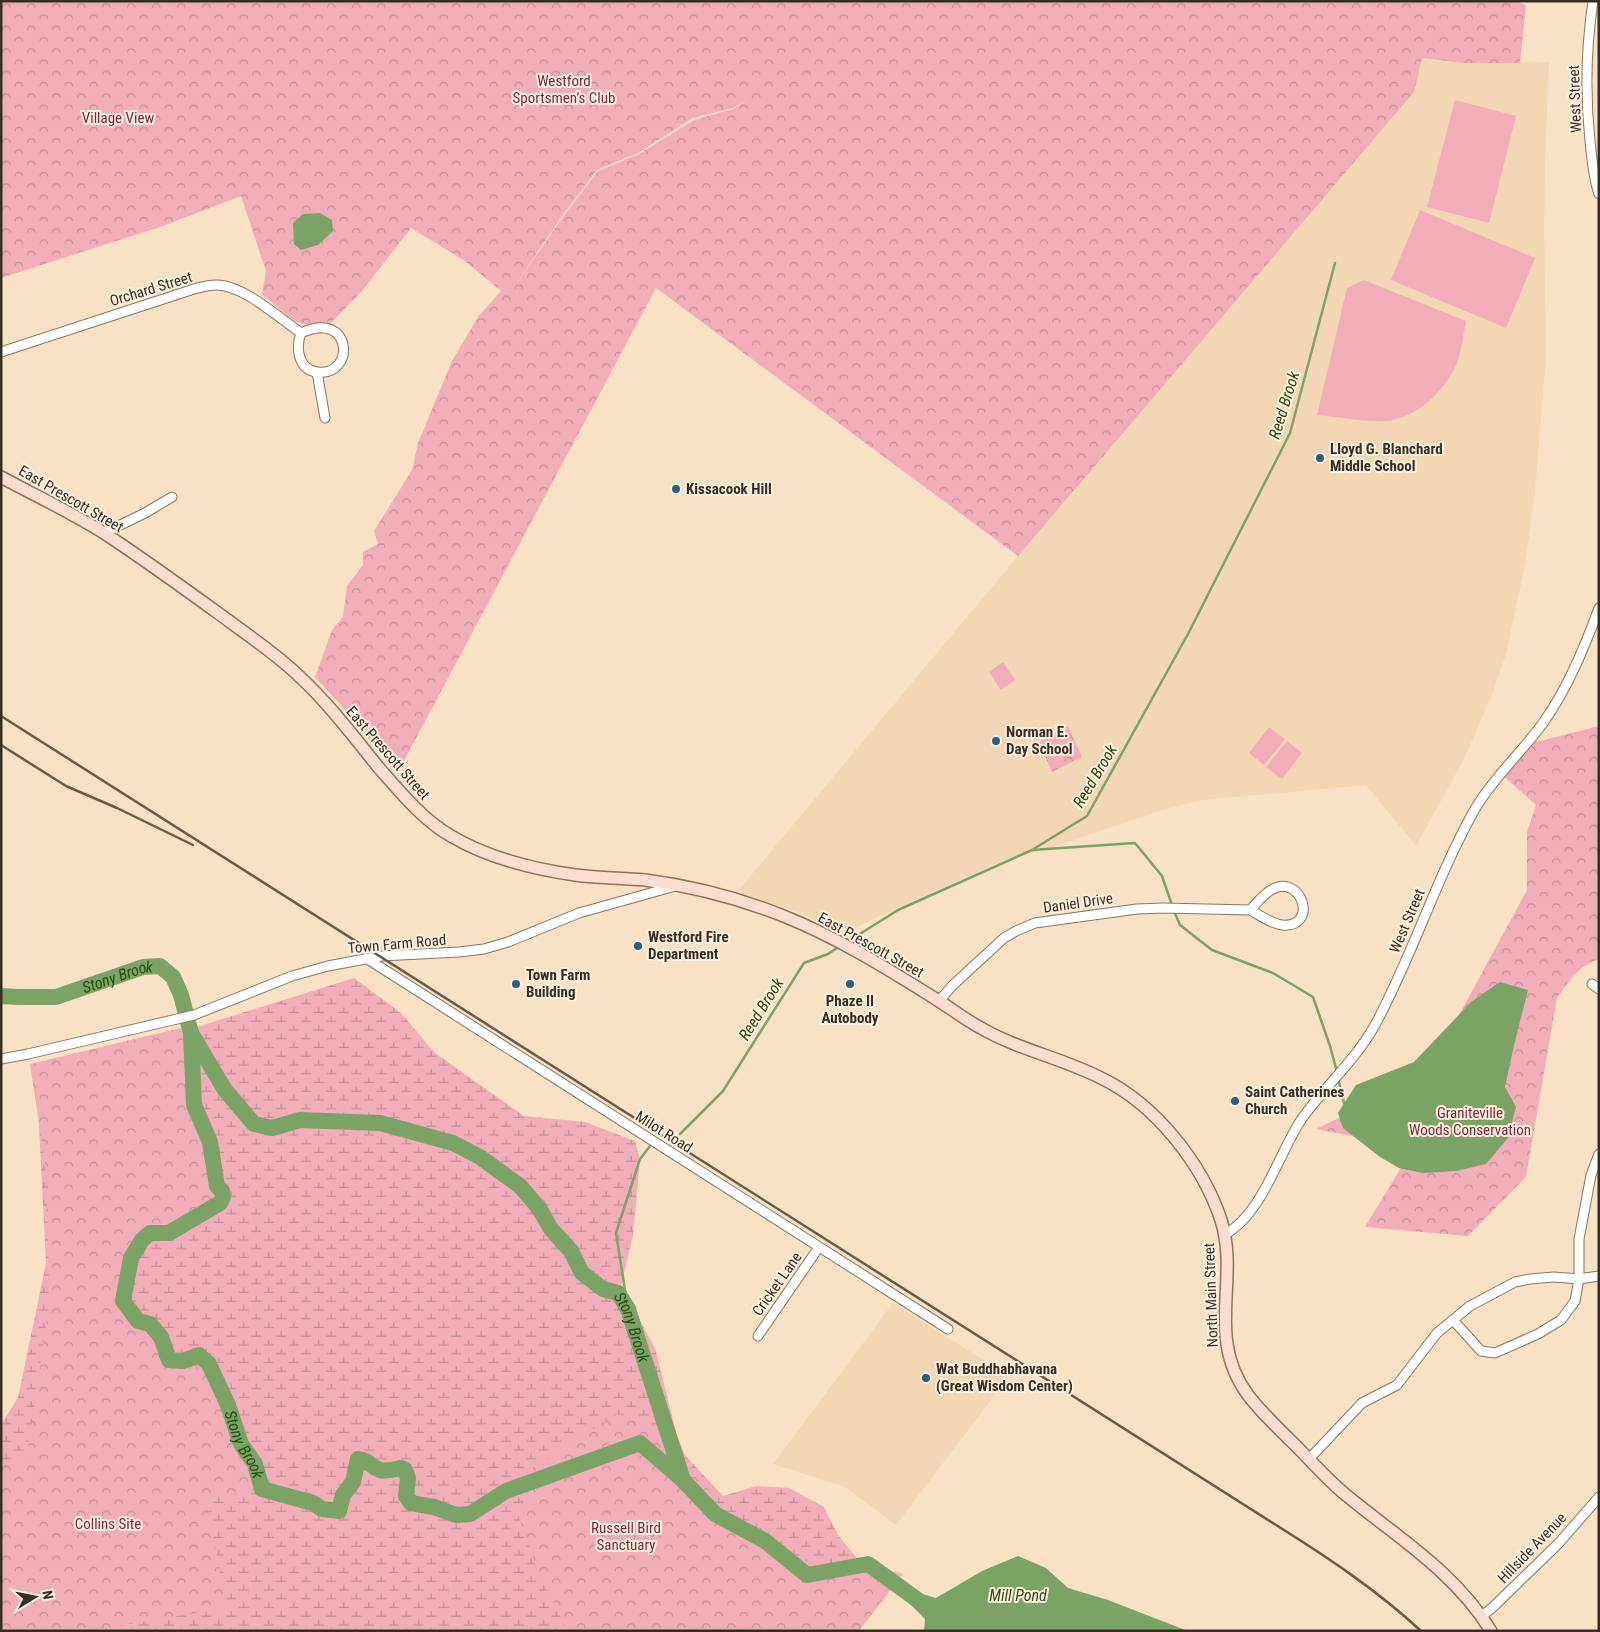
<svg xmlns="http://www.w3.org/2000/svg" width="1600" height="1632" font-family="'Roboto Condensed',sans-serif">
<style>
.built{fill:#f3d6b4}
.green{fill:#f1aeb8}
.wetland{fill:url(#wetland-marsh)}
.park{fill:url(#park-crowns);fill-rule:evenodd}
.water{fill:#7ba366}
.lines{fill:none;stroke-linecap:round;stroke-linejoin:round}
.stream{stroke:#7ba366;stroke-width:2.5}
.river{stroke:#7ba366;stroke-width:16}
.street-casing{stroke:#8a755c;stroke-width:11}
.secondary-casing{stroke:#8a755c;stroke-width:14}
.street{stroke:#fff;stroke-width:9}
.secondary{stroke:#feddd0;stroke-width:11}
.rail{stroke:#685b4c;stroke-width:2.5}
.poi-dot{fill:#28617b;stroke:#fef0df;stroke-width:2}
.labels{text-anchor:middle;dominant-baseline:central;stroke-width:4;stroke-linejoin:round;paint-order:stroke}
.park-label{font-size:15px;fill:#81253e;stroke:#fef0df}
.street-label{font-size:15px;fill:#372e23;stroke:#fef0df}
.poi-label{font-size:15px;font-weight:bold;fill:#372e23;stroke:#fef0df;text-anchor:start}
.water-label{font-size:16px;font-style:italic;fill:#274c0b;stroke:#fef0df}
</style>
<defs>
<pattern id="wetland-marsh" width="20" height="14" patternUnits="userSpaceOnUse" patternTransform="scale(1.25)"><rect width="20" height="14" fill="#f1aeb8"/><path d="M1 5h8M5 5V1M11 12h8M15 12V8" fill="none" stroke="#c48e95"/></pattern>
<pattern id="park-crowns" width="20" height="18" patternUnits="userSpaceOnUse" patternTransform="scale(1.25)"><rect width="20" height="18" fill="#f1aeb8"/><path d="M2 6a3 3 0 1 1 6 0M12 15a3 3 0 1 1 6 0" fill="none" stroke="#c48e95"/></pattern>
</defs>
<rect width="100%" height="100%" fill="#f9e1c5"/>
<path class="built" d="M1422,58l42,5 85,-1 -4,100 -1,67 2,127 -11,135 -10,74 -19,89 -15,43 -27,62 -48,87 -50,-61 -164,15 -43,11 -97,33 -67,20 -122,55 -28,15 -52,-24 -56,-18 281,-336 396,-464z
M893,1303l116,73 -113,149 -51,-38 -72,-23z"/>
<path class="green" d="M1455,100l61,16 -27,107 -62,-16z
M1420,210l115,48 -29,70 -115,-48z
M1364,280l102,41c-3,14 -4,29 -9,42 -12,28 -40,55 -71,58 -23,1 -47,-4 -69,-6l30,-127z
M1003,662l12,18 -14,10 -12,-18z
M1269,727l16,12 -21,26 -15,-12z
M1287,741l15,12 -20,26 -16,-12z"/>
<path class="wetland" d="M354,978l46,34 35,41 89,63 61,6 50,19 5,18 -7,76 -12,51 34,62 22,88 8,19 38,41 33,-10 33,2 35,19 14,28 30,37 -6,19 -279,40h-582v-207l17,-26 28,-135 -10,-195 119,-28z"/>
<path class="park" d="M1,1h1515l10,4 -6,58h-56l-42,-5 -8,34 -396,464 -362,-268 -259,486 -55,-68 -27,-29 17,-47 11,-13 4,-31 16,-21v-13l15,-8 -4,-13 38,-61 6,-27 34,-82 26,-44 23,-26 -36,-30 -54,-33 -49,63 -31,32c-12,-2 -19,3 -27,1 -12,-1 -32,-22 -42,-30l4,-23 -25,-75 -78,30 -162,52zM749,100l-16,9 -39,11 -55,34 -41,17 -35,46 -51,73 50,-74 35,-46 41,-17 55,-35 40,-10z
M1068,726l14,31 -30,15 -13,-30z
M1599,726v233c-21,7 -30,22 -42,39l-31,179 -58,59 -103,-9 48,-79 -97,-19 110,-53 101,-186v-58l9,-27 -35,-31 23,-29z
M189,1026l2,7 3,72 16,37 7,44 5,5 1,6 -3,6 -51,30h-19l-8,7 -11,18 -8,43 15,20 12,3 11,13 8,23 15,1 15,-6 10,9 19,41 13,39 14,20 7,25 -55,10 19,109 -139,23h-86v-172l25,4 24,-166 -5,-134 -15,-99z
M617,1414l40,11 47,58 32,49 65,29 27,1 30,12 27,-5 18,5 -44,57h-291l-29,-56 -21,-60 9,-44z"/>
<path class="water" d="M320,213l12,7 1,11 -15,14 -17,5 -7,-6 -1,-21 10,-9z
M1500,982l28,8 -14,55 -9,42 11,20 -8,31 -22,26 -30,7 -33,2 -24,-5 -19,-11 -37,-29 -5,-15 18,-28 58,-23 57,-60z
M1018,1556l28,12 22,20 40,12 80,31h-264l1,-12 -21,-21 5,-8 27,8 46,-27z"/>
<g class="lines">
<path class="stream" d="M1032,850l103,-7 27,33 10,29
M1174,911l6,14 32,25 61,23 40,24 17,49 7,26
M847,942l51,-32 134,-60 55,-34 101,-182 102,-201 45,-170
M1338,1078l6,25
M680,1134l43,-43 81,-128 24,-9 12,-8
M628,1309l-12,-76 24,-74 10,-13"/>
<g class="river">
<path id="s1" d="M1,996l17,1h38l87,-30 17,-1 13,11 8,18 10,38 34,57 29,34 18,4 28,-8 80,3 73,20 27,14 40,29 19,22 12,21 20,22 11,22 21,16 15,4 10,16 55,171 32,34 50,27 42,34 61,-11 58,42"/>
<path id="s2" d="M191,1033l3,72 16,37 7,44 5,5 1,6 -3,6 -51,30h-19l-8,7 -11,18 -8,43 15,20 12,3 11,13 8,23 14,1 16,-6 10,9 19,41 13,39 14,20 7,25 51,14 9,6 17,2 4,-16 10,-13 5,-23c13,2 12,8 22,11 7,2 15,-1 21,-2l4,2 3,8 -2,18 5,7 23,4 22,8 14,-1 36,-23 134,-48 43,37"/>
</g>
<defs>
<path id="street" d="M1593,1c-7,47 -8,93 -3,140 2,18 3,36 9,53
M301,333c-6,16 -2,37 16,39
M1,352l193,-63c7,-2 15,-4 23,-4 26,0 62,33 84,48 52,-24 55,44 16,39l8,46
M104,533l41,-20 27,-16
M366,958l582,371
M1592,984l7,5
M939,1001l14,-16 51,-47 12,-7 19,-8 102,-14 26,-1 87,2c7,-7 14,-17 23,-21 29,-15 46,39 9,36 -11,-1 -22,-10 -32,-15
M1,1059l27,-5 166,-39 98,-39 36,-10 53,-10 78,-4 25,-3 24,-7 71,-29 100,-28
M1224,1235c38,-20 54,-80 77,-115 23,-33 54,-59 74,-95 38,-70 61,-147 100,-216 18,-31 47,-57 68,-86 25,-35 41,-75 56,-115
M1453,1320l28,31 14,2 43,-19 23,-14 14,-19 4,-22v-40l12,-64 8,-21
M758,1336l61,-89
M1309,1459l53,-56 35,-18 40,-52 33,-27 45,-24 15,-3 24,-2 25,2 20,-3
M1482,1616l10,-8 66,-64 41,-47"/>
<path id="secondary" d="M1,477c35,19 72,36 106,58 41,27 82,57 122,86 24,18 50,35 71,56 29,27 54,60 79,91 22,25 43,51 72,68 37,22 82,33 124,39 23,3 47,3 70,5 46,6 93,18 136,35 56,22 107,54 158,86 14,9 27,19 42,27 38,22 81,30 120,50 54,26 101,85 120,142 19,60 -16,117 27,175 12,16 26,29 41,44 19,18 36,39 57,56 51,42 110,78 145,136"/>
</defs>
<use href="#street" class="street-casing"/>
<use href="#secondary" class="secondary-casing"/>
<use href="#street" class="street"/>
<use href="#secondary" class="secondary"/>
<path class="rail" d="M1,716l1275,809c51,32 101,65 145,106
M1,745l65,41 51,22 76,37"/>
</g>
<g class="poi-dot">
<circle cx="1320" cy="458" r="5"/>
<circle cx="676" cy="489" r="5"/>
<circle cx="996" cy="741" r="5"/>
<circle cx="638" cy="946" r="5"/>
<circle cx="516" cy="984" r="5"/>
<circle cx="850" cy="984" r="5"/>
<circle cx="1235" cy="1101" r="5"/>
<circle cx="926" cy="1378" r="5"/>
</g>
<g class="labels">
<g class="park-label">
<text x="564" y="81">Westford<tspan x="564" dy="17">Sportsmen’s Club</tspan></text>
<text x="118" y="118">Village View</text>
<text x="1470" y="1113">Graniteville<tspan x="1470" dy="17">Woods Conservation</tspan></text>
<text x="108" y="1524">Collins Site</text>
<text x="626" y="1528">Russell Bird<tspan x="626" dy="17">Sanctuary</tspan></text>
</g>
<g class="street-label">
<text transform="translate(1575 99) rotate(-92)">West Street</text>
<text transform="translate(151 289) rotate(-17)">Orchard Street</text>
<text transform="translate(71 499) rotate(30)">East Prescott Street</text>
<text transform="translate(388 753) rotate(49)">East Prescott Street</text>
<text transform="translate(1078 903) rotate(-8)">Daniel Drive</text>
<text transform="translate(1407 921) rotate(-67)">West Street</text>
<text transform="translate(397 944) rotate(-5)">Town Farm Road</text>
<text transform="translate(871 945) rotate(29)">East Prescott Street</text>
<text transform="translate(664 1132) rotate(32)">Milot Road</text>
<text transform="translate(777 1284) rotate(-55)">Cricket Lane</text>
<text transform="translate(1211 1295) rotate(-92)">North Main Street</text>
<text transform="translate(1532 1548) rotate(-46)">Hillside Avenue</text>
</g>
<g class="poi-label">
<text x="1330" y="449">Lloyd G. Blanchard<tspan x="1330" dy="17">Middle School</tspan></text>
<text x="686" y="489">Kissacook Hill</text>
<text x="1006" y="732">Norman E.<tspan x="1006" dy="17">Day School</tspan></text>
<text x="648" y="937">Westford Fire<tspan x="648" dy="17">Department</tspan></text>
<text x="526" y="975">Town Farm<tspan x="526" dy="17">Building</tspan></text>
<text x="850" y="1001" text-anchor="middle">Phaze II<tspan x="850" dy="17">Autobody</tspan></text>
<text x="1245" y="1092">Saint Catherines<tspan x="1245" dy="17">Church</tspan></text>
<text x="936" y="1369">Wat Buddhabhavana<tspan x="936" dy="17">(Great Wisdom Center)</tspan></text>
</g>
<g class="water-label">
<text transform="translate(1284 405) rotate(-73)">Reed Brook</text>
<text transform="translate(1095 776) rotate(-59)">Reed Brook</text>
<text stroke="none"><textPath href="#s1" startOffset="120">Stony Brook</textPath></text>
<text transform="translate(761 1009) rotate(-58)">Reed Brook</text>
<text stroke="none"><textPath href="#s1" startOffset="821">Stony Brook</textPath></text>
<text stroke="none"><textPath href="#s2" startOffset="542">Stony Brook</textPath></text>
<text x="1018" y="1595">Mill Pond</text>
</g>
</g>
<rect width="1600" height="1632" fill="none" stroke="#372e23" stroke-width="5"/>
<g transform="translate(35 1597) rotate(80)" stroke="#fef0df" stroke-width="4" paint-order="stroke">
<path d="M0-4L9 19L0 12L-9 19Z" fill="#372e23"/>
<text y="-8" font-size="14" font-weight="bold" text-anchor="middle" fill="#372e23">N</text>
</g>
</svg>
